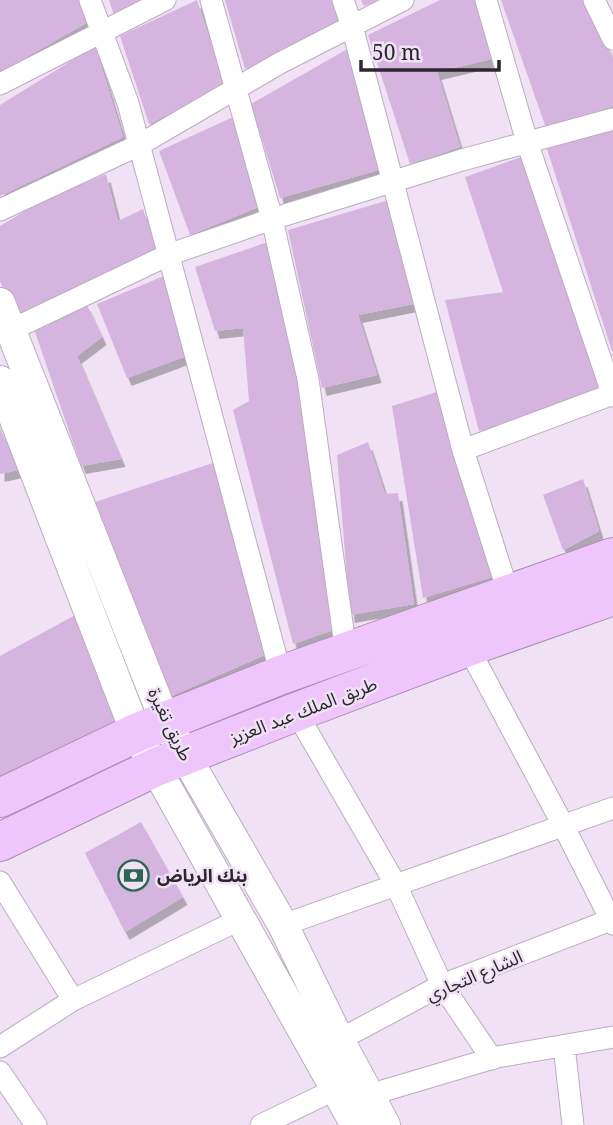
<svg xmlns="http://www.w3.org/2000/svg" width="613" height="1125" font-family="'Noto Serif','Noto Sans Arabic',serif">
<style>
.building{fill:#d5b5df;filter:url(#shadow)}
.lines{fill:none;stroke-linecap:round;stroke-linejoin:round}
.street-casing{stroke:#bbadbf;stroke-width:23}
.secondary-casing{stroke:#bbadbf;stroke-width:32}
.highway-casing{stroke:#ab8eb3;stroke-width:40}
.street{stroke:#fff;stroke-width:21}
.secondary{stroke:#fff;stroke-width:30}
.highway{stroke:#efc6fb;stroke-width:38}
.labels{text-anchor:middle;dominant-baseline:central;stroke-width:5;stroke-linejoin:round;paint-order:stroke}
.street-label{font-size:18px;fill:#2c272e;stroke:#f0e2f4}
.poi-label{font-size:18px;font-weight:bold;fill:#2c272e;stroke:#f0e2f4;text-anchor:start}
</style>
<defs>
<filter id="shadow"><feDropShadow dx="4.5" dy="8" stdDeviation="0" flood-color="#0004"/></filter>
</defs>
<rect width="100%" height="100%" fill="#f0e2f4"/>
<path class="building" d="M0,0h81l7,22 -88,50z
M109,0h35l-30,15z
M197,0l28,86 -76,38 -29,-88z
M225,0h109l8,22 -97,47z
M361,0h18l-15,6z
M440,0h37l19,58 -59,14 23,75 -50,17 -42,-129z
M501,0h85l27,59v47l-67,22z
M95,46l28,91 -123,59v-91z
M351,47l31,122 -102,29 -29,-94z
M233,117l28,89 -71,29 -31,-84z
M613,127v224h-1l-66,-205z
M524,156l78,234 -123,41 -34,-131 58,-8 -38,-115z
M106,174l12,47 25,-12 13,40 -142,67 -14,-35v-55l42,-25z
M389,200l29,103 -60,12 19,60 -55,13 -34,-158z
M271,241l30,147 35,241 -43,15 -60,-234 16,-9 -6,-73 -28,3 -20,-64z
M166,275l23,80 -62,23 -30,-74z
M86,303l16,34 -25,19 44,103 -40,7 -47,-137z
M440,391l52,186 -69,21 -31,-192z
M0,428l18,42 -18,4z
M368,442l17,52 13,-1 16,111 -64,11 -13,-160z
M219,461l50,192 -102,45 -72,-196z
M583,479l16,52 -36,19 -20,-55z
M79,613l50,118 -129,58v-133z
M141,822l42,75 -58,35 -40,-79z"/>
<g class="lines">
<defs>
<path id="street" d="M90,0l38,103 153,572
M211,0l61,219 36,160 38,273
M343,0l9,26 111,424 46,145
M486,0l41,142 86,254
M594,0l19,39
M0,84l165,-84
M0,210l139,-65 141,-82 123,-63
M11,330l157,-75 104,-36 190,-59 151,-41
M463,450l150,-56
M468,647l95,178 50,99
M296,712l100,173 46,100 50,74
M0,882l73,118
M283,925l330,-117
M339,1040l103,-55 171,-66
M564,1046l9,79
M0,1047l73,-47 166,-80
M0,1072l36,53
M369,1095l128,-38 116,-20
M261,1125l75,-36"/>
<path id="secondary" d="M0,303l165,418 118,204 56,115 46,85
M0,381l136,352 220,392"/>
<path id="highway" d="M0,798l136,-65 145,-58 332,-118
M0,842l156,-75 140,-55 172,-65 145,-51"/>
</defs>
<use href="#street" class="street-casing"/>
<use href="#secondary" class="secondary-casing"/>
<use href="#highway" class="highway-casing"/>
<use href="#street" class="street"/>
<use href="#secondary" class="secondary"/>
<use href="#highway" class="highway"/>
</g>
<defs>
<symbol id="bank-ring" viewBox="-11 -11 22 22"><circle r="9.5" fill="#f0e2f4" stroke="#2a6753" stroke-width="1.5"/><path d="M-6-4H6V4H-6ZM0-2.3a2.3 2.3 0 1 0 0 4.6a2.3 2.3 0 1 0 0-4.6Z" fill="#2a6753"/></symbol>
</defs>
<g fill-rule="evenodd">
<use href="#bank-ring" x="116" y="858" width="35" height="35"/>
</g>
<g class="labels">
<g class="street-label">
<text transform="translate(303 710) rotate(-21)">طريق الملك عبد العزيز</text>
<text transform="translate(171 724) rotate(64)">طريق تغيرة</text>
<text transform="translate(474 975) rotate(-23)">الشارع التجاري</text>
</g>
<g class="poi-label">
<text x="157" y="875">بنك الرياض</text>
</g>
</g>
<path d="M361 60v10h138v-10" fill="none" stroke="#2c272e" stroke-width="3.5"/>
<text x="372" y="60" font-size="21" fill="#2c272e" stroke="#f0e2f4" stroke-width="5" paint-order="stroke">50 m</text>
</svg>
